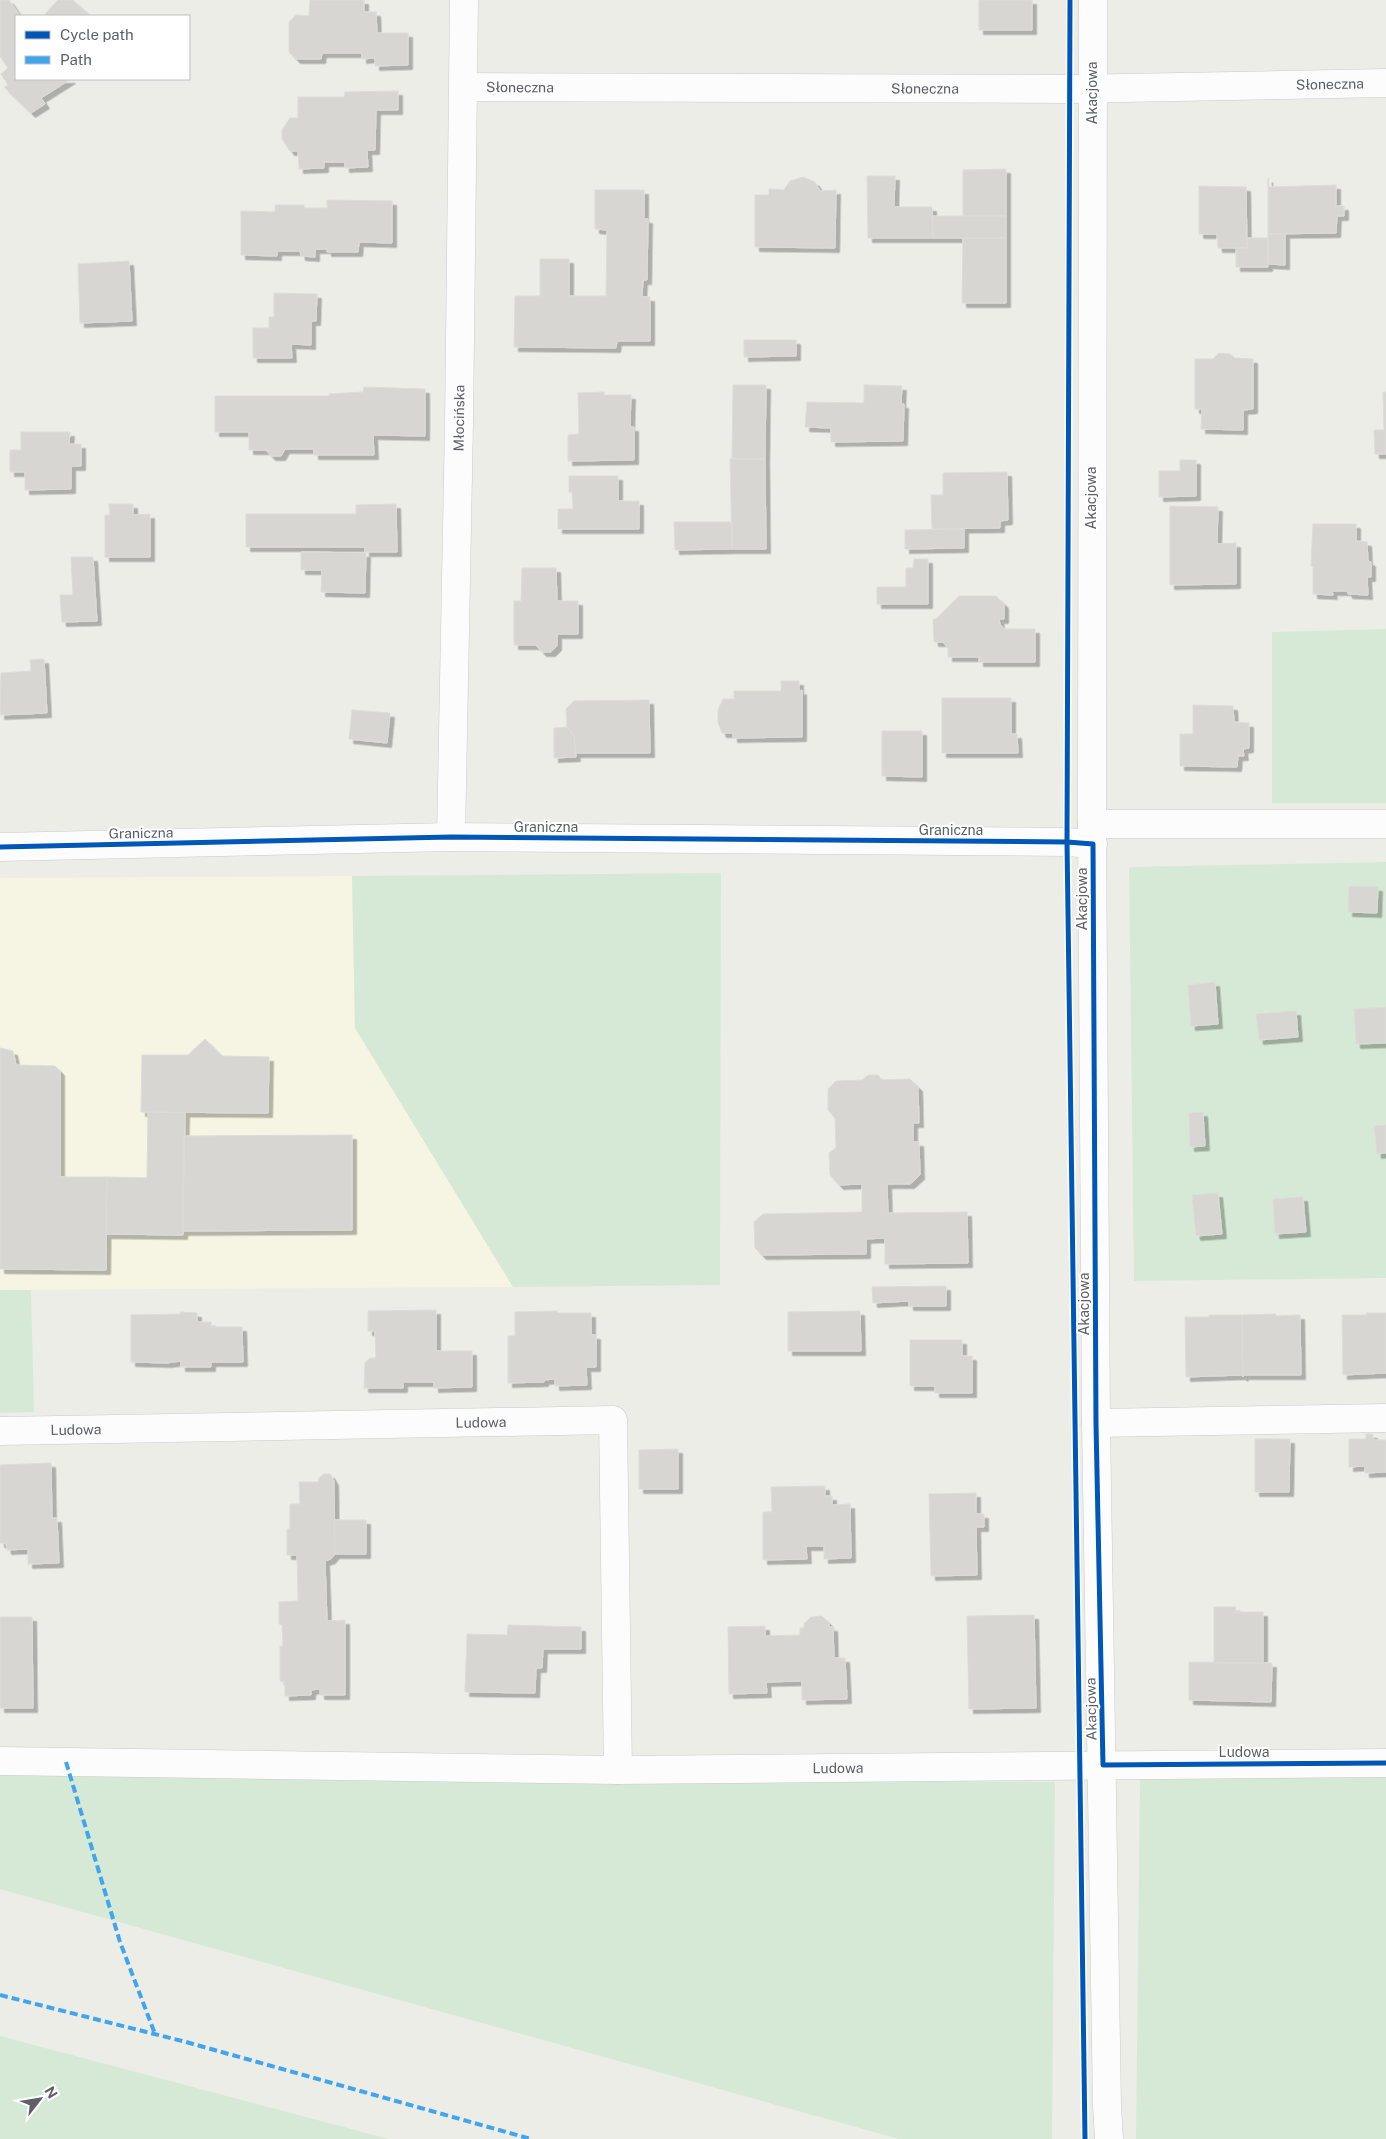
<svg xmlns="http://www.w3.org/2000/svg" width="1386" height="2139" font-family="'Public Sans',sans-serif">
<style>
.commercial{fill:#f6f4e2}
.green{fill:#d6e9d6}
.building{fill:#d7d6d3;stroke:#dcdcd8;filter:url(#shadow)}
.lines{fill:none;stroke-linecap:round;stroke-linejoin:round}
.minor-casing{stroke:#c9c9c9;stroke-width:29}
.minor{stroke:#fcfcfc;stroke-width:28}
.quiet{stroke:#41a5ee;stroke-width:4;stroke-dasharray:8 4;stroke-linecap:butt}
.cycleway-casing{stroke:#fff;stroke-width:8}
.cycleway{stroke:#0057b8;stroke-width:5}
.labels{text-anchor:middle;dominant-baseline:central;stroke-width:4;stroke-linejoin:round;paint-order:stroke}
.street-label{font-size:14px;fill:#5e6066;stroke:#fff}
</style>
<defs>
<filter id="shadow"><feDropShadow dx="4.5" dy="4.5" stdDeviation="0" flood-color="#0004"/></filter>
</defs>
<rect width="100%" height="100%" fill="#edede8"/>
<path class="commercial" d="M352,876l3,152 158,259 -513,3v-412z"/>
<path class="green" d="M1386,629v174h-114v-171z
M1386,862v416l-252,3 -5,-414z
M721,873l-1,412 -207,2 -158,-259 -3,-152z
M0,1290h31l3,122 -34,1z
M0,1775l1055,7 -3,357h-153l-899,-250z
M1386,1776v363h-250l4,-361z
M0,2036l389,103h-389z"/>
<path class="building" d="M0,0h9l11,16h-4v63h55l-30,19 4,6 -14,9 -27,-26 4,-2 -7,-11 7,-6 -8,-12z
M58,0h15l18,16h-48z
M310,0h54v12h12l1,21h31v32l-33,1v-8l-13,1v-6h-40l-1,6h-25l-7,-7v-30l7,-7 13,1z
M979,0h53v30h-53z
M398,91v19h-22l-1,40h-8l1,17 -23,1v-6h-21v6l-25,1 -1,-18h-8l-8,-12v-9l8,-12h8v-21h46l1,-5z
M1006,169v47h-43v-46z
M867,176h28l-1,31h38l1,31h-65z
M803,177l12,5 5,9 16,-1 -1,58 -80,-1v-52h14v-6l15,1 6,-9z
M1268,178l1,9 67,-2v21h8v10h-7l-1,17 -68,1z
M1199,186l47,1 1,61h-29l-1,-14h-18z
M595,190h49v29h4l-1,61h-4l-1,17h8v44h-33l-1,7 -102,-1 1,-51h25v-37h29v37h37l1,-66 -12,-1z
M327,200l65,1v42l-33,-1 -1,10h-31v-3h-12v8l-14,-1 -1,-5h-23v5l-36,-1v-44l34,1v-7h29v3h23z
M932,216h74v22h-73z
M1268,234h17v31l-17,-1z
M963,238h43v65h-44z
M1247,238h21v29h-32v-19h11z
M129,261l3,60 -52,2 -2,-59z
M274,293l43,1 -1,27h-5v24l-20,-1 1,14h-39v-30h16v-11h5z
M744,340h52v16l-52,1z
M1219,353l11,1 5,4 18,1v50l-10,1v20l-42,-1 1,-20h-7v-50h18z
M733,385h33l-1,74h-33z
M864,385l38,1 -1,18h3l-1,37 -72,1v-14l-26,-1 2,-25 57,1z
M364,387l61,2v47l-52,-1 1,20h-60v-6h-29l-4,7h-10l-5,-6h-17v-18h-34v-36h114v-2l34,-2z
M604,392v3h27l-1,32h4v33l-66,1v-26l11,-1 -1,-41z
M1383,392h3v62h-11l-1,-24h10z
M21,432h49l-1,12h12v22h-10v23l-46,1v-18h-15v-22h11z
M730,459h35l1,90h-34z
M1180,460h16v36l-37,1v-26h21z
M1007,472l1,48 -8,1v7l-68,1 -1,-34h12v-22z
M569,476h49v25h21v28h-81v-20h15l-1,-17h-3z
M109,504h24v11l17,-1v43h-45v-42h5z
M396,504l1,48h-32v-5h-119v-33h110v-9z
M1170,506l48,1 -1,37 19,-1v41l-66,1z
M674,522h58v27l-57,1z
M1313,524h43v17l11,1 1,19 3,1v15h-4l1,18 -20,-1 -1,-3h-15l1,4 -20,-1v-27l-2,-1z
M964,529v19l-59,1v-19z
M301,552l65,1 -1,40 -44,-1 1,-22h-21z
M71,557h22l4,64 -35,1 -2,-27h13z
M914,559h14v45h-51v-17h29v-19h7z
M522,568h34l1,33h21v33h-21v12l-6,6h-9l-6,-7h-22v-44h7z
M959,596h37l8,8v15h-5l1,5 4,5h31v33h-56v-5h-31v-9l-5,-6h-9l-1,-23h3z
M44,659l3,54 -47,2 1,-42 30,-2 -1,-11z
M781,681h18v10l3,-1v47l-69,1v-5h-11l-4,-11v-12l5,-11h11v-8h47z
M942,698h69v36h6l1,19h-76z
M649,700l1,53h-75l-1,-18 -7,-8 -1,-18 8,-8z
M1193,705l40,1 1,16 15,1v25l-6,1 1,7h-6l-1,11 -57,-1v-32h13z
M352,710l38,3 -3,30 -38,-4z
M567,727l7,8 2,22 -22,1v-30z
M882,731h40v46l-40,-1z
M1349,886l29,1 -1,26 -29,-1z
M1215,982l3,42 -27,2 -3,-41z
M1386,1007v36l-30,1 -2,-35z
M1296,1011l2,26 -39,3 -3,-26z
M205,1039l17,17 47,1 -1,56 -127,-1 1,-57h46z
M0,1048l13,3 3,14 39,1 5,5v106h47l-1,93 -106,-1z
M868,1075h10l4,5 28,-1 8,8 1,36h-6v19h6l1,33 -10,9h-23l1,29 79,-1 1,51 -83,1v-26l-19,1v15l-104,1 -7,-7 -1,-26 9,-8 99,-2v-28l-23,1 -9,-10 -1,-22 7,-5 -1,-30 -7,-8v-21l8,-8 26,-1z
M148,1112l37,1 -2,122 -77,-1 1,-57 40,1z
M1203,1112l2,34 -15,1 -1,-34z
M1386,1125v28l-9,1 -3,-28z
M352,1135v95l-169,1v-95z
M1218,1193l4,41 -26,2 -4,-41z
M1303,1197l3,35 -31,2 -2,-35z
M946,1286v20h-37v-5l-36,2 -1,-16z
M436,1310v41h36v36l-38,1v-6h-31v6h-39l1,-25 5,-5h6l-1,-27h-7v-20z
M557,1311v2h34v22h5v32h-10l1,18 -32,1v-7l-11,1v2l-36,1v-47h7v-24z
M860,1311l1,40h-73v-39z
M180,1312l17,1v9h14v5h31l1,35h-32v5h-30v-6l-14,2 -36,-1v-47l50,-1z
M1366,1313h20v60l-43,2 -1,-60h25z
M1276,1314v2l24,-1 1,60h-57l-1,2 -1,-62z
M1209,1315h33l1,62 -1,-2 -56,2 -1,-60h24z
M910,1340h52v16h10v37h-37v-7h-25z
M1366,1434h7v6h13v32l-21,1v-7l-16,1v-28h17z
M1255,1439h35l-1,53h-34z
M678,1449v40h-39v-39z
M51,1463l1,55h5l2,45 -31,1v-15l-21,1 -1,-7h-6v-78z
M324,1474h6l4,7 1,73 -4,5 -6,2 2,60 18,-1v75h-25v-6l-9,1v5l-26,1v-14l-5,-1v-35h3l-1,-21 -3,-1v-22l19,-1 -1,-46h-10v-26h3v-25h10l-1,-22h19l1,-4z
M825,1486v10h7v9l18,-1 1,54 -27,1v-13h-18l1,13 -44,1v-48h9l-1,-25z
M976,1493v21h8v13h-8l1,48 -46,1 -2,-82z
M334,1520h32v34h-31z
M1214,1607h22l-1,5h28v51h-49z
M1034,1615l2,93 -67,1 -2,-93z
M822,1616l7,7v4h4l1,31h11l2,41 -45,1v-19l-36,1 1,11 -38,1 -1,-67 37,-1v10l35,-1v-7h4v-4l7,-7z
M0,1617h32l1,91h-33z
M508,1625l73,2v22h-38l-1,19h-6l-1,25 -70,-1 2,-58 40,1z
M1189,1662l83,1 -1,39 -82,-2z"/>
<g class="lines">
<defs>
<g id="minor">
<path d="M1093,0l-1,824 4,599 11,683 2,33"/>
<path id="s1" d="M464,87l606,2 316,-6"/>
<path d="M1092,824h294"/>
<path id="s2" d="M451,837l8,-413 5,-424"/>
<path d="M0,847l451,-10 616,5 26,2"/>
<path d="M1096,1423l290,-5"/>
<path id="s3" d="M0,1431l613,-11 5,350"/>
<path id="s4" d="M0,1761l618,9 768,-7"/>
</g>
</defs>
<use href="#minor" class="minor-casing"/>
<use href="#minor" class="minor"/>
<path class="quiet" d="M66,1762l54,180 35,92
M0,1995l186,47 345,97"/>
<defs>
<path id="cycleway" d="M1070,0l-3,842 18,1297
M0,847l451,-10 616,5 26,2 3,579 7,342 283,-2"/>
</defs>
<use href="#cycleway" class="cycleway-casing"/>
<use href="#cycleway" class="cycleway"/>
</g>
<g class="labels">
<g class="street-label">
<text stroke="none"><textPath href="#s1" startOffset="866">Słoneczna</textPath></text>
<text stroke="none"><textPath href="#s1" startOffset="56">Słoneczna</textPath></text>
<text stroke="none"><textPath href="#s1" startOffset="461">Słoneczna</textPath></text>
<text transform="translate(1092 93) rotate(-90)">Akacjowa</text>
<text stroke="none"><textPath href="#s2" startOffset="419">Młocińska</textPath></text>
<text transform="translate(1091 498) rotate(-90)">Akacjowa</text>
<text x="546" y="827">Graniczna</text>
<text x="951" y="830">Graniczna</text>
<text transform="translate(141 833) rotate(-1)">Graniczna</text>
<text transform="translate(1082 899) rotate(-90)">Akacjowa</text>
<text transform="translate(1084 1304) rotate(-90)">Akacjowa</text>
<text stroke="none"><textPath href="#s3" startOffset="481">Ludowa</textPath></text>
<text stroke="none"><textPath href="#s3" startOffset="76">Ludowa</textPath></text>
<text transform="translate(1091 1709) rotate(-91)">Akacjowa</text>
<text x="1244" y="1752">Ludowa</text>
<text stroke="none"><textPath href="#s4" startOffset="838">Ludowa</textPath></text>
</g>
</g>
<rect x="15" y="15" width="175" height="65" fill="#ffffff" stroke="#bfbfc2"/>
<rect x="25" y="31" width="25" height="8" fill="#0057b8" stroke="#bfbfc2"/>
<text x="60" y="40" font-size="15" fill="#5e6066">Cycle path</text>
<rect x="25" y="56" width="25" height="8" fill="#41a5ee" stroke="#bfbfc2"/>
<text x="60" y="65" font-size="15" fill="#5e6066">Path</text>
<g transform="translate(40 2099) rotate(59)" stroke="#ffffff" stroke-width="4" paint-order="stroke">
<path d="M0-4L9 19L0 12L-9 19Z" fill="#5e6066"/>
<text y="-8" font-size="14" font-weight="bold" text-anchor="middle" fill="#5e6066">N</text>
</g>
</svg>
